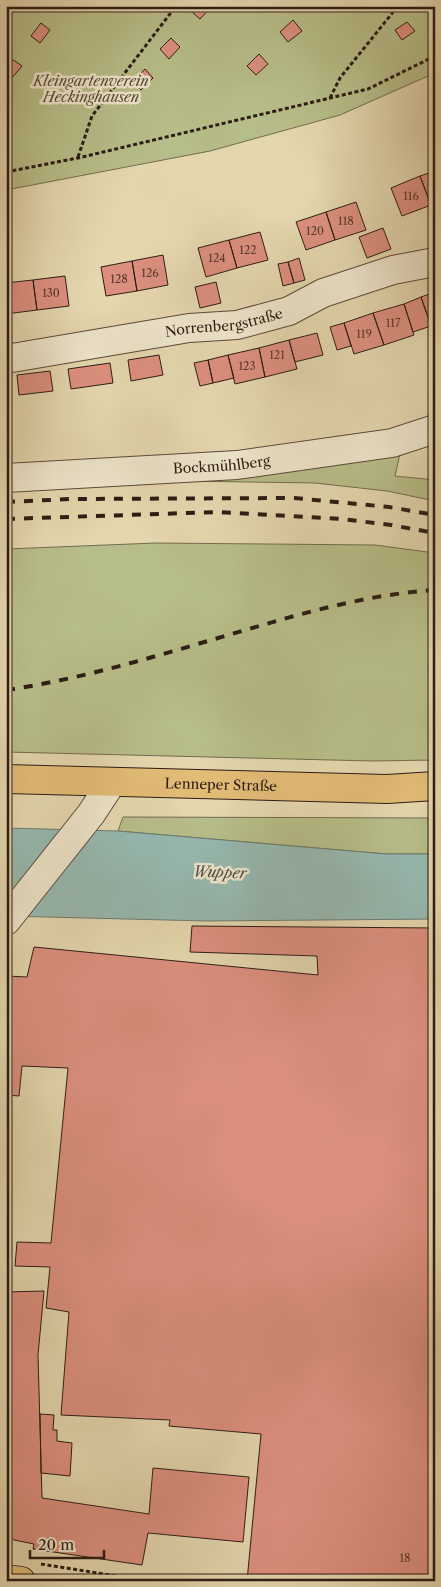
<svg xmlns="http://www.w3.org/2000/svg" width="441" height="1587" font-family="'Libre Caslon Text',serif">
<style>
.green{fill:#b7bd88;stroke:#726c4e}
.water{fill:#96b8af;stroke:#6c7a71}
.building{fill:#dc8f7e;stroke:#2d1c14}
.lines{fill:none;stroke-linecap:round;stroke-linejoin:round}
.minor-casing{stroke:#5b4a3a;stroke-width:30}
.major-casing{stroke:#2d1c14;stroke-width:30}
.path{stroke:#2d1c14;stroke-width:3;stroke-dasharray:4 2.5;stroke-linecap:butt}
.minor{stroke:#ede4ca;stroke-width:28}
.major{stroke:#e2bb76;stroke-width:28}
.rail{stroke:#2d1c14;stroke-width:4;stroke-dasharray:9 9;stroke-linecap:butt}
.labels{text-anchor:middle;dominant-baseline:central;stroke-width:5;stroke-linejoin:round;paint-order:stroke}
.number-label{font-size:11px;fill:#59392e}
.park-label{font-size:14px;font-style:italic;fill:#564c37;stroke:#ede4ca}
.street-label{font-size:14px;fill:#2d1c14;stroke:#ede4ca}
.water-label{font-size:15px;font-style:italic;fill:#4c4b42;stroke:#ede4ca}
</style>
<rect width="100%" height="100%" fill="#e4d6ad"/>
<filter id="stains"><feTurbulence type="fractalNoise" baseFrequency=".004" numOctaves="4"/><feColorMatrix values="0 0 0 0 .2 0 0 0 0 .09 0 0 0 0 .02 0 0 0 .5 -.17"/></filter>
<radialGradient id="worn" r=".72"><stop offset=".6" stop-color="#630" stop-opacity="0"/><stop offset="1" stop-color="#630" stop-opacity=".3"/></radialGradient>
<path class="green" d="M6,6h429v67l-95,42 -130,36 -204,39z
M400,454l-5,22 40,4v21l-48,-10 -72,-8 -134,-2z
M156,543l219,2 60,8v207l-63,1 -366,-9v-203z
M123,817l312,1v36h-49l-268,-23z"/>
<path class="water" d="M6,828l112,3 268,23h49v65l-228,2 -201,-5z"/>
<path class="building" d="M197,6h13l1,1 -11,12 -8,-7z
M293,20l9,11 -14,11 -8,-10z
M407,22l8,9 -13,9 -7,-10z
M41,23l9,7 -10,13 -9,-7z
M171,38l9,9 -11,12 -9,-10z
M259,54l9,10 -12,11 -9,-9z
M12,59l10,7 -11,13 -5,-4v-8z
M145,69l8,9 -12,12 -8,-8z
M435,171v32l-4,2 -11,-29z
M420,176l11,29 -29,11 -11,-28z
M356,202l10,28 -31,10 -9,-28z
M326,212l9,28 -29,10 -10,-28z
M383,228l8,21 -24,9 -8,-21z
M260,232l8,28 -31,8 -8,-28z
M229,240l8,28 -31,9 -8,-29z
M163,255l5,30 -31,6 -5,-30z
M299,258l6,22 -11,3 -6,-21z
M132,261l5,30 -31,5 -5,-29z
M288,262l6,21 -11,3 -5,-22z
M65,276l4,30 -32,4 -4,-30z
M33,280l4,30 -31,4v-31z
M216,282l5,21 -21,5 -5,-21z
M435,292v23l-7,2 -7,-20z
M421,297l10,29 -18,6 -9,-28z
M404,304l10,31 -30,10 -11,-32z
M373,313l11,32 -30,9 -10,-31z
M344,323l7,23 -14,4 -7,-23z
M317,333l6,22 -28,7 -6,-22z
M289,340l8,29 -32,8 -6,-29z
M259,348l6,29 -30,7 -7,-29z
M159,355l4,20 -32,6 -3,-21z
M228,355l6,23 -21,5 -5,-23z
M208,360l5,23 -13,3 -6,-23z
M110,363l3,20 -42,6 -3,-20z
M50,371l3,20 -34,4 -2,-20z
M192,926l243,2v616l-2,35 -13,2h-173l14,-147 -92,-8 1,-6 -109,-5 8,-103 -23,-4 4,-41 -35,-1 2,-24 34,1 17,-175 -46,-2 -3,30 -13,-1v-119l21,1 7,-30 284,28 -1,-19 -127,-4z
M44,1291l-6,64 4,143 107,16 4,-46 96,9 -6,65 -95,-9 -6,32 -109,-16 1,-5 -20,-4 -8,-7v-241z
M40,1414l14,1 -1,15h4v11l15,2 -2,33 -29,-3z"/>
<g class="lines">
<defs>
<g id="minor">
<path id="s1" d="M6,359l183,-31 48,-3 52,-14 34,-18 70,-23 42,-8"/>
<path id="s2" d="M6,478l231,-13 155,-22 43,-14"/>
<path d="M6,921l85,-107 21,-32"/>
</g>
<g id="major">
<path id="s3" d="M6,779l381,10 48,-3"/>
<path d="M6,1579l15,2"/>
</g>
</defs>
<use href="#minor" class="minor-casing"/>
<use href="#major" class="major-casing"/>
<path class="path" d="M330,98l10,-20 58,-72
M78,157l14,-41 84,-110
M6,172l72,-14 290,-69 67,-33
M41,1564l107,17"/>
<use href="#minor" class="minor"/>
<use href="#major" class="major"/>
<path class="rail" d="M6,502l65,-3 223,-1 95,9 46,8
M6,519l212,-7 124,7 49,6 44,8
M6,690c83,-12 163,-38 243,-61 61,-18 123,-35 186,-39"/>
</g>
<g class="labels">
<g class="number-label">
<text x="411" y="196">116</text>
<text x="346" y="221">118</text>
<text x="315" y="231">120</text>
<text x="248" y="250">122</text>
<text x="217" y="258">124</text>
<text x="150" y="273">126</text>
<text x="119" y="279">128</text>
<text x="51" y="293">130</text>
<text x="393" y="323">117</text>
<text x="364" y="334">119</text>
<text x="277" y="355">121</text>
<text x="247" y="366">123</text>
<text x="405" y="1558">18</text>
</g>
<g class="park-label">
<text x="91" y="81">Kleingartenverein<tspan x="91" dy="16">Heckinghausen</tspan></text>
</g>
<g class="street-label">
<text stroke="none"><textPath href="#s1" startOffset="221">Norrenbergstraße</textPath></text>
<text stroke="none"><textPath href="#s2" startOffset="216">Bockmühlberg</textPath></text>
<text stroke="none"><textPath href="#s3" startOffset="215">Lenneper Straße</textPath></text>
</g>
<g class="water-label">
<text transform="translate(220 872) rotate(2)">Wupper</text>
</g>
</g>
<rect width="441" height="1587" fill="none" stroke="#e4d6ad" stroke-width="25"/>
<rect x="8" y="8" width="426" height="1572" fill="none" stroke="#2d1c14" stroke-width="2.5"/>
<rect x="12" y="12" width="416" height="1562" fill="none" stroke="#2d1c14"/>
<path d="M30 1550v8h74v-8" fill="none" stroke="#2d1c14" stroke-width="2.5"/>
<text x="38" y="1550" font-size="15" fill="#2d1c14" stroke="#ede4ca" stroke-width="4" paint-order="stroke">20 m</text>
<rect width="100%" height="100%" filter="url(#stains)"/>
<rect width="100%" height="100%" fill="url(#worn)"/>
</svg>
